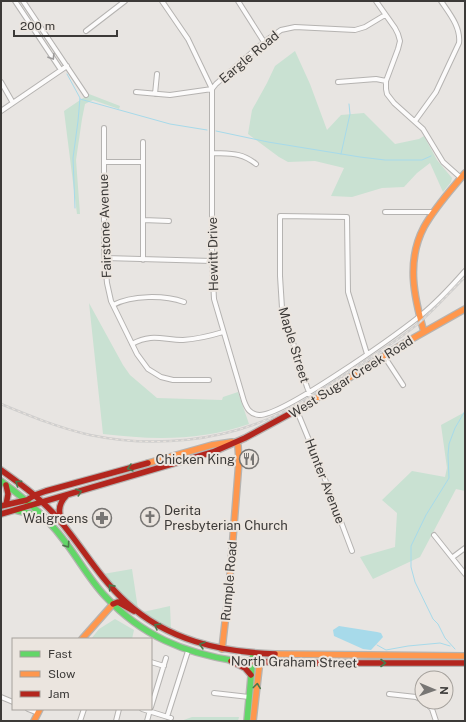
<svg xmlns="http://www.w3.org/2000/svg" width="466" height="722" font-family="'Public Sans',sans-serif">
<style>
.green{fill:#c9e1d2}
.water{fill:#a7daea}
.lines{fill:none;stroke-linecap:round;stroke-linejoin:round}
.stream{stroke:#a7daea;stroke-width:1}
.street-casing{stroke:#b5b3b1;stroke-width:6}
.fast-casing{stroke:#b5b3b1;stroke-width:8}
.slow-casing{stroke:#b5b3b1;stroke-width:8}
.jam-casing{stroke:#b5b3b1;stroke-width:8}
.street{stroke:#fcfbfb;stroke-width:4}
.fast{stroke:#63d668;stroke-width:5.5}
.slow{stroke:#ff974d;stroke-width:5.5}
.jam{stroke:#b3261e;stroke-width:5.5}
.rail-casing{stroke:#d0cfce;stroke-width:2.5}
.rail{stroke:#ebe5df;stroke-width:1;stroke-dasharray:3;stroke-linecap:butt}
.oneway{stroke:#9c9a9a}
.oneway2{stroke:#4c784b}
.labels{text-anchor:middle;dominant-baseline:central;stroke-width:4;stroke-linejoin:round;paint-order:stroke}
.street-label{font-size:13px;fill:#3c3a38;stroke:#ebe5df}
.poi-label{font-size:13px;fill:#3c3a38;stroke:#ebe5df;text-anchor:end}
</style>
<rect width="100%" height="100%" fill="#e8e5e2"/>
<path class="green" d="M295,51l15,33 17,46 14,-15 23,-2 31,31 24,-5 5,-3 13,24 15,18 -1,4 -8,10 -13,-29 -13,10 -13,14 -22,1 -30,9 -21,-1 13,-28 -29,-7 -27,1 -9,-5 -31,-23 4,-24 15,-27 8,-17z
M89,94l31,12 -1,3 -26,-9 -8,4 -3,15 -6,41 4,54h-3l-13,-103z
M89,303l34,62 7,10 27,23 65,2 1,-3 15,-5 11,32c-48,17 -96,16 -146,10z
M465,412v79l-9,-2 -36,68 -47,22 -13,-22 35,-10 2,-34 -15,-13 30,-29 33,6 2,-9 -6,-43z
M132,569l6,40 -20,-18 -15,-17z
M170,606l1,23 -28,-17z
M115,619l19,11 -2,9h-41l8,-10z
M192,717h47l-1,4h-57z"/>
<path class="water" d="M339,626l38,6 4,1 2,4 -12,13 -8,-1 -29,-13 -1,-6z"/>
<g class="lines">
<path class="stream" d="M67,74l13,24 -2,23 -5,37 2,50
M80,99l90,25 37,6
M216,131l52,11 92,15 25,3h37l9,-4
M341,154l9,-40 -1,-10
M377,645l9,5 22,-4 32,-3 10,3
M455,649l-10,-11 -7,-14 -5,-5 -18,-37 -4,-15v-21l15,-31 23,-37 -1,-23 1,-11 6,-16 10,-17"/>
<defs>
<path id="street" d="M15,1l46,69
M23,1l63,94
M162,1l26,38 24,50
M238,1l26,41
M376,1l19,27 3,6 2,7 -2,8 -12,32v8l1,5 7,9 29,26 20,33 18,16
M86,31l39,-30
M1,82l12,21
M338,82l38,-3 10,2
M212,89v172l2,38 30,102c3,8 6,13 15,14 24,1 137,-80 161,-99 16,-13 31,-29 45,-45
M136,92l34,3 42,-6 4,-5 48,-42 17,-12 14,-3 60,3 10,-3 20,-12
M155,94l2,-20
M1,111l66,-45
M415,121l21,-29 23,-49c2,-16 -10,-30 -18,-42
M104,128v122l3,33 4,18 26,53 11,15 13,8 12,3h36
M212,153c18,1 29,-1 44,11
M104,162h39
M385,212h49
M143,220l26,1
M105,258l107,3
M143,260v-118
M113,305c19,-10 51,-10 71,-3
M132,344c20,-11 31,-4 51,-4 14,-1 27,-4 40,-8
M384,356l19,29
M313,402l-6,-15 -25,-79 -2,-32v-60l67,1 1,75 19,62
M297,411l26,63 29,77
M434,535l31,39
M453,557l12,-9
M151,662l13,4
M214,693l35,4
M389,694l27,3 6,3
M1,697l12,5
M425,702l7,7 4,12
M151,707l15,-49
M28,709l10,4
M142,709l29,9
M167,717l21,-66
M80,721l4,-12
M116,721l3,-12
M147,721l3,-11"/>
<path id="fast" d="M1,481c23,17 45,35 62,58 15,19 26,40 42,57 37,40 79,57 131,65
M15,510l29,7
M247,721l6,-67"/>
<path id="slow" d="M424,332c-10,-35 -18,-71 0,-105 11,-20 27,-37 41,-54
M306,405l97,-61 62,-35
M148,463l64,-18 20,-3
M82,639l31,-35
M222,649l7,-61 10,-127 -1,-15 -2,-4
M275,654l190,2
M34,721l6,-12
M253,721l7,-61"/>
<path id="jam" d="M1,470c19,14 38,27 54,45 25,28 43,62 71,87 41,38 94,50 149,52
M6,485l2,9 -2,11
M1,506l26,-6 8,-5 11,-4 102,-28
M1,514l212,-62 32,-14 61,-33
M61,520c-3,-9 -2,-17 5,-24
M113,604l5,-2 16,9
M231,661l14,7 6,7
M236,661l61,2h168"/>
</defs>
<use href="#street" class="street-casing"/>
<use href="#fast" class="fast-casing"/>
<use href="#slow" class="slow-casing"/>
<use href="#jam" class="jam-casing"/>
<use href="#street" class="street"/>
<use href="#fast" class="fast"/>
<use href="#slow" class="slow"/>
<use href="#jam" class="jam"/>
<defs>
<path id="rail" d="M1,404c29,12 58,24 89,31 62,13 133,7 191,-22 25,-12 47,-27 70,-43 23,-15 48,-30 69,-48 16,-14 30,-30 45,-45"/>
</defs>
<use href="#rail" class="rail-casing"/>
<use href="#rail" class="rail"/>
</g>
<defs><path id="oneway-chevron" d="M-2-3.5L2.5 0L-2 3.5" fill="none" stroke-width="1.6" stroke-linecap="round" stroke-linejoin="round"/></defs>
<use class="oneway" href="#oneway-chevron" transform="translate(52 57) rotate(58)"/>
<g class="oneway2">
<use href="#oneway-chevron" transform="translate(130 468) rotate(165)"/>
<use href="#oneway-chevron" transform="translate(18 483) rotate(-144)"/>
<use href="#oneway-chevron" transform="translate(79 492) rotate(-19)"/>
<use href="#oneway-chevron" transform="translate(67 545) rotate(55)"/>
<use href="#oneway-chevron" transform="translate(111 587) rotate(-132)"/>
<use href="#oneway-chevron" transform="translate(157 626) rotate(-149)"/>
<use href="#oneway-chevron" transform="translate(202 645) rotate(-164)"/>
<use href="#oneway-chevron" transform="translate(383 663)"/>
<use href="#oneway-chevron" transform="translate(257 686) rotate(-83)"/>
</g>
<defs>
<symbol id="restaurant-ring" viewBox="-11 -11 22 22"><circle r="9.5" fill="#ebe5df" stroke="#787674" stroke-width="1.5"/><path d="M-5-6h1v4h1v-4h1v4h1v-4h1v5L-1.5 .5V6h-2V.5L-5-1ZM5-6V6H3V1.5H1.5Q1.5-4 5-6Z" fill="#787674"/></symbol>
<symbol id="church-ring" viewBox="-11 -11 22 22"><circle r="9.5" fill="#ebe5df" stroke="#787674" stroke-width="1.5"/><path d="M-1.2-6h2.4v3.5h3.3v2.4h-3.3V6h-2.4V-.1h-3.3v-2.4h3.3Z" fill="#787674"/></symbol>
<symbol id="pharmacy-ring" viewBox="-11 -11 22 22"><circle r="9.5" fill="#ebe5df" stroke="#787674" stroke-width="1.5"/><path d="M-2-6h4v4h4v4h-4v4h-4v-4h-4v-4h4Z" fill="#787674"/></symbol>
</defs>
<g fill-rule="evenodd">
<use href="#restaurant-ring" x="238" y="448" width="22" height="22"/>
<use href="#church-ring" x="139" y="506" width="22" height="22"/>
<use href="#pharmacy-ring" x="91" y="507" width="22" height="22"/>
</g>
<g class="labels">
<g class="street-label">
<text transform="translate(249 57) rotate(-40)">Eargle Road</text>
<text transform="translate(105 226) rotate(-92)">Fairstone Avenue</text>
<text transform="translate(213 254) rotate(-91)">Hewitt Drive</text>
<text transform="translate(294 345) rotate(73)">Maple Street</text>
<text transform="translate(351 377) rotate(-32)">West Sugar Creek Road</text>
<text transform="translate(325 481) rotate(69)">Hunter Avenue</text>
<text transform="translate(229 581) rotate(-85)">Rumple Road</text>
<text transform="translate(294 662) rotate(1)">North Graham Street</text>
</g>
<g class="poi-label">
<text x="235" y="459">Chicken King</text>
<text x="164" y="510" text-anchor="start">Derita<tspan x="164" dy="15">Presbyterian Church</tspan></text>
<text x="88" y="518">Walgreens</text>
</g>
</g>
<rect width="466" height="722" fill="none" stroke="#3c3a38" stroke-width="4"/>
<rect x="12" y="638" width="140" height="72" fill="#ebe5df" stroke="#a5a19c"/>
<rect x="20" y="651" width="20" height="6" fill="#63d668" stroke="#a5a19c"/>
<text x="48" y="658" font-size="12" fill="#3c3a38">Fast</text>
<rect x="20" y="671" width="20" height="6" fill="#ff974d" stroke="#a5a19c"/>
<text x="48" y="678" font-size="12" fill="#3c3a38">Slow</text>
<rect x="20" y="691" width="20" height="6" fill="#b3261e" stroke="#a5a19c"/>
<text x="48" y="698" font-size="12" fill="#3c3a38">Jam</text>
<g transform="translate(434 690) rotate(92)"><circle r="19" fill="#ebe5df" stroke="#a5a19c"/>
<path d="M0-3L7 15L0 10L-7 15Z" fill="#787674"/>
<text y="-6" font-size="11" font-weight="bold" text-anchor="middle" fill="#3c3a38">N</text>
</g>
<path d="M14 30v6h103v-6" fill="none" stroke="#3c3a38" stroke-width="2"/>
<text x="20" y="30" font-size="12" fill="#3c3a38" stroke="#ebe5df" stroke-width="3" paint-order="stroke">200 m</text>
</svg>
